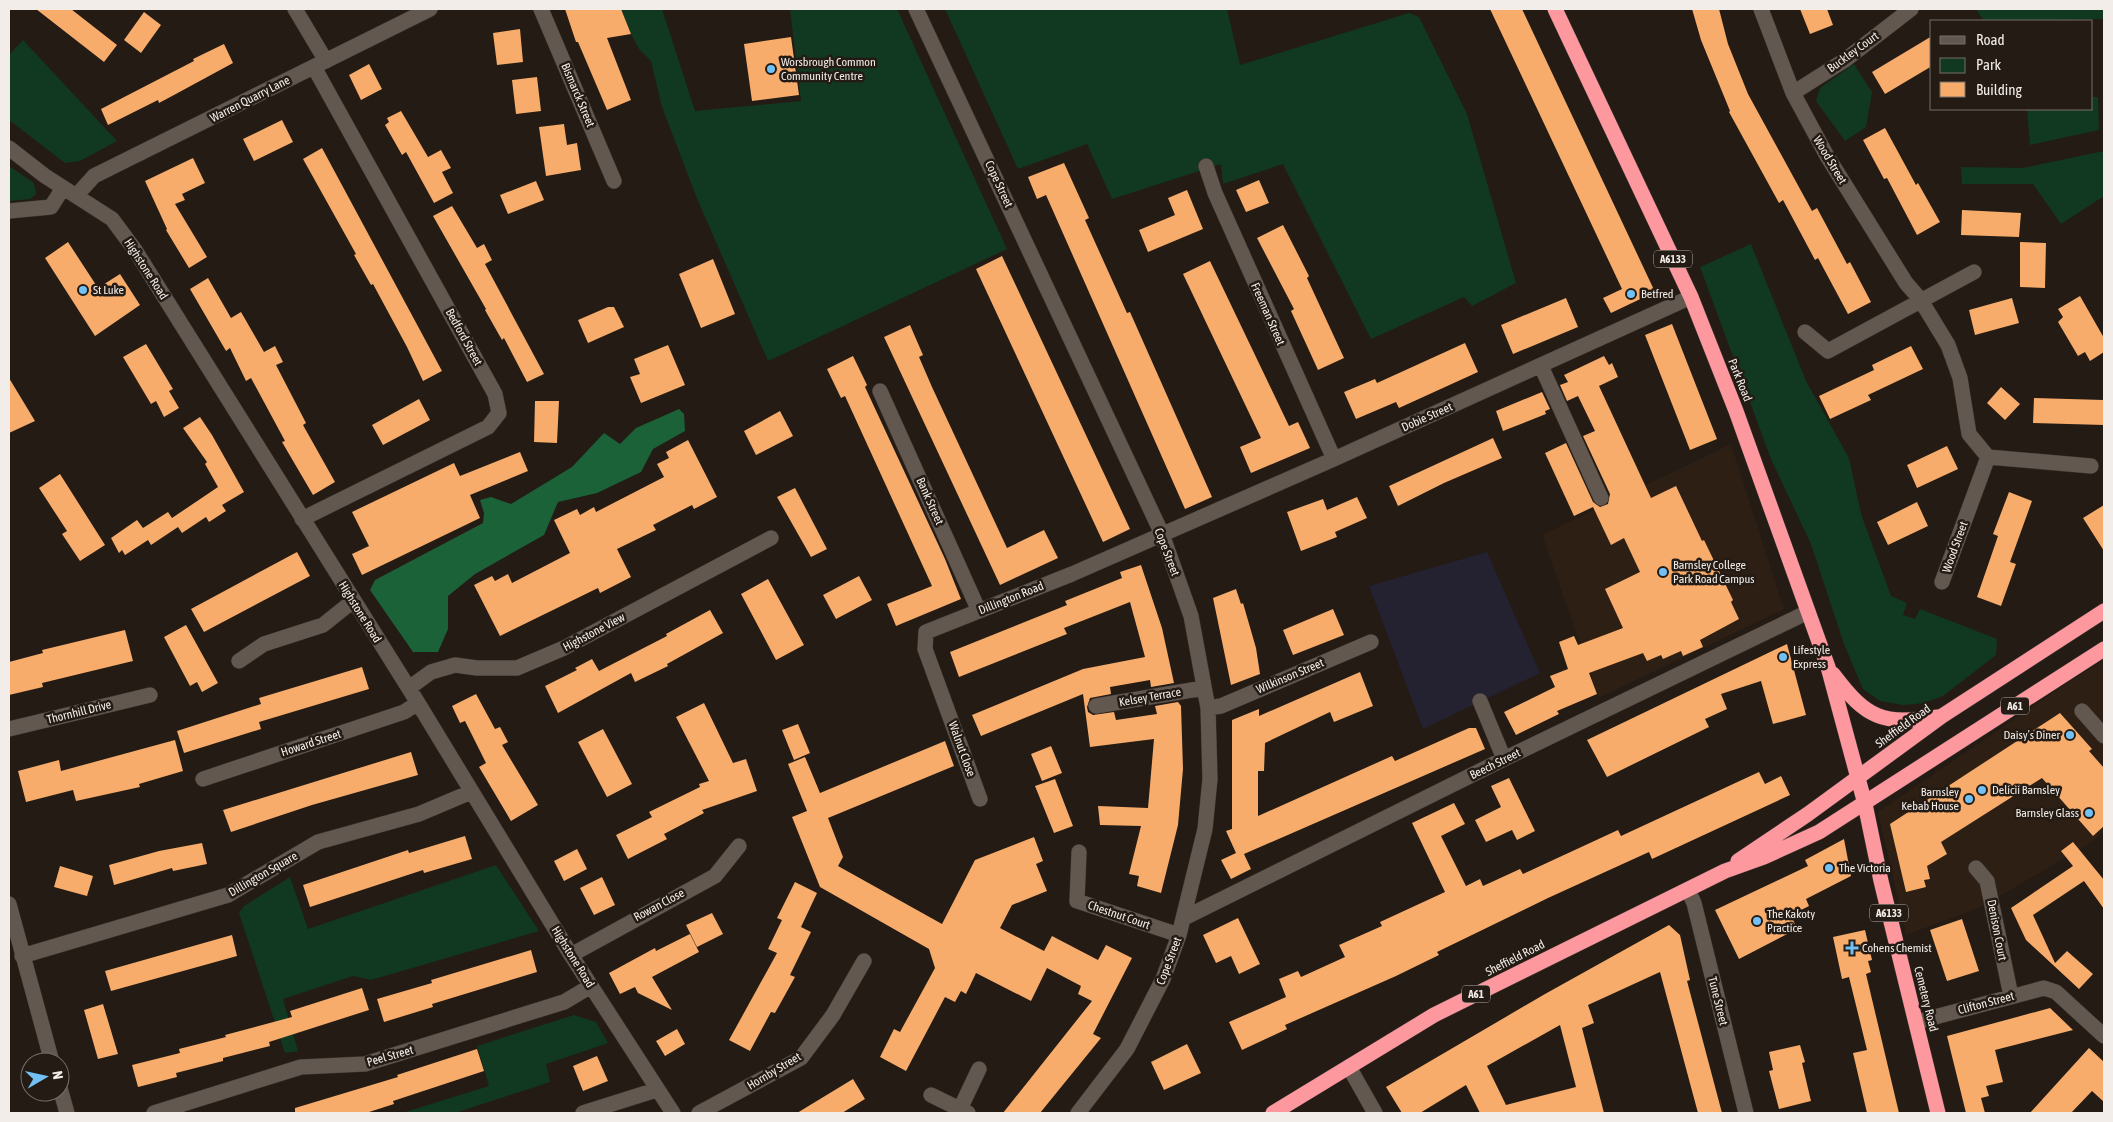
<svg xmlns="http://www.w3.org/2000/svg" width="2113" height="1122" font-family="'Asap Condensed',sans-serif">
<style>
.built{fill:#2d1f14}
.industrial{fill:#242131}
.green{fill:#113921}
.forest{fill:#1c6239}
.building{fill:#f7ac6b;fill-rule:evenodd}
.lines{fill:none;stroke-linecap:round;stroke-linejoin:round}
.minor-casing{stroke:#3a3430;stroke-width:16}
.highway-casing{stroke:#3a3430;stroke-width:16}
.minor{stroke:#625850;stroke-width:15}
.highway{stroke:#fd989e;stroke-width:15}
.poi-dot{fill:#72c1f5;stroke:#231b14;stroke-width:2}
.labels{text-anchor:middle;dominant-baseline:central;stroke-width:5;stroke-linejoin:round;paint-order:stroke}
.shield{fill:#231b14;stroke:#b5aea9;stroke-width:1}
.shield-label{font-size:11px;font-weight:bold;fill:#f3ede9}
.street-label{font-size:12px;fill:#f3ede9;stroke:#231b14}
.poi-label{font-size:12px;fill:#f3ede9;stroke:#231b14;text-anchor:start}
</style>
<rect width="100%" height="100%" fill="#231b14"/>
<path class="built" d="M1731,444l53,165 -185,89 -57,-163z
M2104,660v173l-15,11 -110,64 -73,27 -28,-123 182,-124z"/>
<path class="industrial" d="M1487,552l53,121 -117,56 -54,-143z"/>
<path class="green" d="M621,9h41l33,102 106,-10 -11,-92h107l110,240 -239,112 -70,-160 -36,-94 -11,-46 -12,-12 -8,-15z
M945,9h282l13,56 169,-52 10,4 48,97 49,169 -44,23 -8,-9 -93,42 -88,-175 -60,20 -2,-20 -109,35 -25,-55 -69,25z
M1976,9h128v10l-120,2z
M23,40l94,101 -37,20 -15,2 -56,-43v-65z
M1854,64l18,28 -6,35 -21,14 -29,-40 4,-13z
M2092,97h6l1,33 -69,15 -3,-36h65z
M2104,151v45l-43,28 -28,-40h-71l-1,-17 62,1z
M9,166l25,17 2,11 -6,5 -21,2z
M1751,244l55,137 43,77 12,56 30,82 16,7 -4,12 12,4 5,-10 77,30 -1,16 -53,41 -19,7 -21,2 -23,-4 -17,-12 -19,-45 -33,-100 -40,-85 -71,-192z
M496,865l43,66 -168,49 -18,-4 -70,23 15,52 -13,2 -46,-140 5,-7 46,-29 18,52z
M574,1015l22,7 12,21 -62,21 4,18 -95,31h-53l87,-27 -12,-40z"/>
<path class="forest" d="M679,409l5,5 1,17 -32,18 -12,23 -44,21 -39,9 -14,33 -69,39 -27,22v33l-10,23h-25l-43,-62 5,-10 108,-57 1,-10 -4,-13 11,-3 20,7 61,-37 32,-34 16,11 16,-16z"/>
<path class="building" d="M36,9h35l46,36 -13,17z
M565,9h56l10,25 -24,4 24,62 -24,10 -29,-68h-2z
M1490,9h32l133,283 -44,21 -8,-15 19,-9z
M1692,9h27l9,35 20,50 64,117 5,-3 30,56 3,-2 21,40 -23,12 -30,-56 -3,2 -32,-60 -4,3 -50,-91 1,-1 -29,-71z
M1800,9h27l6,16 -23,9z
M144,12l17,13 -20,28 -17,-13z
M520,29l3,33 -26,3 -4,-32z
M1932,36v30l-47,28 -13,-22z
M791,37l8,58 -47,6 -8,-57z
M224,44l9,19 -59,32 -15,8 -1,-3 -50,25 -7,-16 93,-48 -1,-2z
M369,64l13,25 -21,11 -12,-25z
M537,77l4,34 -25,3 -4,-34z
M401,111l27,46 13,-7 10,18 -9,4 11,21 -19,10 -28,-51 -4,3 -17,-30 4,-3 -2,-4z
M282,120l11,22 -39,19 -11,-22z
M564,124l3,21 10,-2 4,27 -35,6 -7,-49z
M1885,128l31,57 2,-2 22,39 -23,13 -30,-57 -3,1 -21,-39z
M322,148l120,223 -19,10 -16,-34 -34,-63 -2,1 -17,-30 2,-1 -53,-95z
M193,158l12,25 -23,11 3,6 -10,4 32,53 -18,11 -23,-38 1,-1 -22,-48z
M1064,163l25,55 -4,2 42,93 3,-1 82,185 -27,12 -139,-314 -9,4 -9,-22z
M1259,180l10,23 -23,9 -10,-22z
M536,181l8,19 -36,14 -8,-19z
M1187,190l16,39 -55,23 -9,-22 36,-15 -7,-17z
M452,206l25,42 7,-4 8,16 -7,4 59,110 -17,8 -23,-44 -2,2 -17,-30 1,-1 -53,-93z
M1962,210l59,3 -2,24 -58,-2z
M1283,225l26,51 -2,2 37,80 -26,12 -27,-59 3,-2 -37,-71z
M68,242l30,46 22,-14 20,31 -45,31 -50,-78z
M2020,242l26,1 -1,45 -25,-1z
M1002,256l128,273 -27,13 -127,-273z
M713,259l22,55 -34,14 -22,-54z
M1210,261l79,165 9,-4 12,26 -59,25 -11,-26 21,-9 -78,-164z
M208,278l23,40 10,-6 23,40 11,-6 8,16 -7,3 30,58 -3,2 32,57 -22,13 -31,-53 3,-1 -34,-63 -5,3 -16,-33 -4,3 -36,-62z
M2080,296l24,42v14l-14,9 -5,-9 -7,4 -20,-34 5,-5 -5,-8z
M1566,298l12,29 -65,27 -12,-29z
M2012,298l7,25 -44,12 -6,-25z
M608,307h6l10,20 -36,16 -10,-23z
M1672,324l45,115 -27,11 -45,-115z
M910,325l13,30 -4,2 13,30 75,161 37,-18 14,28 -58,27 -116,-248z
M1465,343l13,29 -79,36 -3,-6 -40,17 -12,-27 31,-13 2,4z
M146,344l27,45 -4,2 10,17 -15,9 -8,-16 -5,3 -28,-47z
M668,345l17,40 -44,18 -11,-26 10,-3 -6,-15z
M1911,346l12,23 -55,26 3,5 -41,19 -11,-23 55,-26 -2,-5z
M853,356l14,29 -2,2 80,172 16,40 -65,27 -9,-22 45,-18 -87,-190 -4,2 -14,-29z
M1604,356l5,9 3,-2 6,14 -19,9 52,112 25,-12 26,55 2,-1 29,60 -2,2 8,17 -39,21 3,7 -20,9 -2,-5 -18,8 -2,-4 -14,6 -4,-8 -54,20 8,21 -40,17 2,3 -43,21 -12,-23 51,-25 -5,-11 18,-7 -9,-27 15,-6 4,9 45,-17 -18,-39 35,-17 -16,-34 -13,7 -18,-38 -19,9 -29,-63 21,-10 27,59 7,5 8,-3 2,-10 -27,-58 12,-5 -17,-35 -11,5 -7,-16 8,-3 -4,-7z
M9,378l26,43 -26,12z
M2001,387l19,17 -15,16 -18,-17z
M1542,392l8,17 -5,2 1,3 -43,17 -7,-20z
M2034,398l70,2v25l-71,-2z
M419,399l11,21 -47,25 -11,-20z
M535,401h24l-2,42 -23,-1z
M780,411l13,25 -37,19 -12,-24z
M200,417l12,18 32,57 -22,13 4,6 -17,11 -3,-5 -24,16 -4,-6 -27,18 -3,-5 -23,15 -3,-5 -3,3 -8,-15 26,-18 6,8 25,-16 4,6 46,-31 -13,-23 2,-2 -24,-34z
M1493,438l9,20 -58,25 -46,23 -9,-20z
M688,440l29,57 -23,12 -2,-4 -39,20 3,5 -39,19 14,28 -31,16 -2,-5 -98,48 -26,-51 18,-9 3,5 13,-7 4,9 58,-30 -16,-33 23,-11 3,6 14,-8 2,5 68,-35 -7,-13 12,-6 -3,-6z
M1947,446l11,23 -41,19 -10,-23z
M520,452l8,19 -58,24 10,23 -118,57 -10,-21 17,-8 -17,-34 102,-49 6,13z
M60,474l45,71 -25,16 -18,-27 5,-3 -28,-43z
M795,488l32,61 -16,8 -34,-60z
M2009,492l23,9 -22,61 6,2 -15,42 -24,-9 21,-61 -5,-2z
M1357,497l10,21 -32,14 2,5 -36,14 -14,-39 36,-13 4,11z
M1917,502l11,24 -40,19 -11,-23z
M2104,505v46l-21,-33z
M297,552l13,24 -106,56 -13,-23z
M1141,565l21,63 12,55 -23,4 -1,-7 -40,7 1,7 -21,4 -3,9 1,5 5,3 21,-3 2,8 41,-6 -2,-8 23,-4 3,4 2,63 -5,56 -17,68 -24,-7 2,-10 -10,-2 12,-48 -41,-1 -2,-19 50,2 6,-69 -64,8 -7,-53 -102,42 -9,-21 111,-46 62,-12 -15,-55 -66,26 3,6 -108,43 -9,-25 117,-47 -2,-4 57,-23 -2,-6z
M859,576l13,24 -36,19 -13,-24z
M768,579l36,66 -28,15 -35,-66z
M1236,589l5,15 2,-1 13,45 4,26 -29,11 -18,-87z
M1333,609l11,26 -51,20 -10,-25z
M710,610l13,23 -56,31 1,2 -33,16 -4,-9 -73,40 -13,-27 32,-16 -2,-2 17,-9 7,12 68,-35 -1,-2z
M186,625l32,58 -16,9 -5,-10 -7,4 -26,-49z
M125,630l8,31 -91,22 1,4 -34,8v-33l34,-9 -1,-3z
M1787,644l19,71 -33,9 -12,-43 -40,13 6,15 -22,10 4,8 -102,50 -20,-37z
M362,667l7,22 -110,33 2,7 -77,24 -7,-22 84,-27 -2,-6z
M1360,672l13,34 -39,16 -4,-10 -65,31 -1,28h-6v45l134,-60 3,5 74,-33h7l9,21 -241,105 7,15 -20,10 -10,-19 15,-7 -10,-22 6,-2v-109l27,-11v7z
M476,694l19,35 5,-2 8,15 -6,3 36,60 -27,16 -32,-54 7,-4 -21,-42 -5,2 -8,-17z
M704,703l29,60 13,-4 11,32 -55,19 2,3 -40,21 3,5 -39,20 -12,-24 36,-18 -3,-5 51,-25 -1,-3 10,-3 -33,-64z
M2060,713l32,36 -3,2 15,17v58l-11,10 -51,-58 -101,64 6,12 -20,12 3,13 -6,1 2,7 -20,5 -16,-68z
M798,724l12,29 -16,7 -12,-30z
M603,729l29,55 -25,13 -29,-55z
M175,740l8,31 -44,13 1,3 -64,14 -3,-11 -47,12 -8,-31 41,-11 2,11z
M945,741l9,25 -126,52 15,39 -5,9 104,58 33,-64 59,-23 9,24 -7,3 11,27 -35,14 -12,23 44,23 8,-15 46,24 8,-15 26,13 -39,76 8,4 -61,75h-37l89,-112 -14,-7 3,-8 -34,-18 -16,33 -55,-28 -10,21 -5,-3 -6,11 -10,-5 -39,74 -26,-14 14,-28 6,3 35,-64 -6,-19 -109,-62 -28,-70 15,-6 -19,-47 17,-7 15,36z
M1051,746l11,27 -20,8 -11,-27z
M411,752l7,23 -106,30 -81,27 -8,-22z
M1759,772l6,12 16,-8 9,19 -138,64 -3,-7 -101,46 -111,54 2,3 -43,21 -111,49 2,4 -45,21 -13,-28 57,-25 -7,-18 19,-8 3,6 44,-20 -6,-12 43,-19 -2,-4 65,-30 -33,-69 42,-20 11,21 -24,12 25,50 14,-7 3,7 37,-17 3,5 95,-44 3,6z
M1509,778l26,53 -18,9 -5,-10 -26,12 -11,-22 26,-13 -10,-21z
M1055,779l18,47 -19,7 -19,-47z
M465,836l7,23 -48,14 -1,-3 -113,37 -7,-22 105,-35 1,3z
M1844,839l7,37 -45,23 3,7 -18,9 6,14 -58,30 -24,-49 93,-44 -3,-6z
M2073,842l31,38v29l-20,-28 -51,34 22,48 12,-12 26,23 -14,15 -53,-49 -15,-32 62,-42 -12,-15z
M202,843l5,21 -34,7 -1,-3 -58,17 -5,-20 50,-14z
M577,849l10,20 -23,12 -10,-20z
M60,866l33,10 -6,20 -33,-9z
M602,877l13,28 -21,10 -14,-27z
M795,882l22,11 -16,34 10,5 -21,43 5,2 -20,36 -4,-1 -21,39 -21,-11 48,-87 -9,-4 14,-29 -5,-2z
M712,913l11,21 -26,13 -11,-22z
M1238,918l22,46 -21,10 -8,-18 -15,7 -13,-28z
M1962,919l17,52 -32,10 -17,-51z
M1669,925l11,10 10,45 -3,1 35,132h-24l-38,-141 -72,33 6,18 -12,5 22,85h-124l-14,-28 -46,28h-18l-16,-26 159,-93zM1560,1025l16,62 -70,18 -19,-39z
M1865,930l7,30 -4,1 3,11 -5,2 33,139h-32l-14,-60 14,-3 -18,-73 -7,2 -9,-42z
M690,934l9,18 -47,25 20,33 -34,-17 -3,-6 -15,7 -11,-21 46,-25 1,3z
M232,935l5,21 -126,35 -6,-20z
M531,950l6,22 -105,32 1,3 -49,15 -7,-23 55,-16 -1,-3z
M362,988l7,22 -100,32 1,4 -47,12v3l-47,12 1,4 -39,10 -6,-22 48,-12 -1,-4 47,-12 -1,-2 67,-18 -2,-6z
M103,1004l15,50 -20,5 -14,-49z
M2050,1008l23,22 -78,20 8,32 -17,4 3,10 -8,2 4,15h-19l-19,-77z
M677,1029l8,15 -20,12 -9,-15z
M1187,1044l14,29 -37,17 -13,-28z
M1800,1045l5,17 -3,1 9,38 -32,8 -10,-38 4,-1 -4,-18z
M2089,1048l15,14v40l-12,-11 -21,22h-41z
M477,1049l7,22 -91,30 1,3 -28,9h-71v-5l103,-31 -1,-2z
M597,1056l11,25 -25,10 -10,-25z
M853,1079l12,20 -23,14h-45z"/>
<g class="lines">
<defs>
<path id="minor" d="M295,9l31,52
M541,9l73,172
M916,9l246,525 29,82 17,92 2,71 -5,50 -26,106 -16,44 -36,70 -49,64
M1761,9l32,84 34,63 79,127 14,16 28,46 12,33 9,56 19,23 103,9
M1793,93l52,-33 66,-51
M9,148l36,28 67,43 23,31 283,453 153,252 102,158
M1206,166l9,27 119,266
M76,196l18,-20 336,-167
M9,211l42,-4 12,-19
M1805,332l23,19 146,-79
M1541,366l60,132
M880,391l99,220
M302,519l186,-92 11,-14 -4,-19 -181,-327
M1942,582l46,-125
M239,661l25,-17 59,-19 30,-24
M409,688l22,-16 24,-7 22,3h40l47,-20 207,-110
M1480,701l24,58
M1096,706l108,-18
M1208,708l13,-2 150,-64
M2082,711l22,25
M9,729l141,-34
M203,779l201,-67 14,-9
M980,799l-55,-150 1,-17 146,-58 262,-115 357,-162
M1079,852l-2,49 102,34
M1976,868l11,13 24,115
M1688,890l6,13 52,210
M9,904l43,158
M1184,918l320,-159 304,-147
M571,955l144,-79 24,-30
M22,956l206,-61 90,-53 101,-28 52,-22
M1916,1022l128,-34 12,4 48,44
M1349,1067l26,46
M60,1088l7,25
M931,1095l37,18
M960,1109l19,-40
M154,1113l147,-46 64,-3 199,-62 27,-16
M583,1113l73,-23
M699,1113l102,-55 32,-43 31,-54"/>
<path id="highway" d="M1555,9l136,288 45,114 92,256 37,137 16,77 57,232
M1833,674c34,45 49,51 105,43
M1738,861l70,-47 134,-98 162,-105
M1273,1113l161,-98 291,-144 39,-14 55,-25 285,-183"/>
</defs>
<use href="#minor" class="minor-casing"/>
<use href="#highway" class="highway-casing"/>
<use href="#minor" class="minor"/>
<use href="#highway" class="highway"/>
</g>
<g class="poi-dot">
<circle cx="771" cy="69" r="5"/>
<circle cx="83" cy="290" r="5"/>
<circle cx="1631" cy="294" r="5"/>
<circle cx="1663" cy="572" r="5"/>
<circle cx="1783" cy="657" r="5"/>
<circle cx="2070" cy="735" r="5"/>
<circle cx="1982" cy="790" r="5"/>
<circle cx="1969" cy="799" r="5"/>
<circle cx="2089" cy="813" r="5"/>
<circle cx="1829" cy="868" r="5"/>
<circle cx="1757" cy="921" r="5"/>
<path d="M1849.5 940.5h5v5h5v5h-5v5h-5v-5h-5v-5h5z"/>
</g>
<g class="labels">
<g class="shield">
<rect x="1654" y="250.5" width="38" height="17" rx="4"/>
<rect x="2001" y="697.5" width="28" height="17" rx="4"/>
<rect x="1870" y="904.5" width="38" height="17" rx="4"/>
<rect x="1462" y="985.5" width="28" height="17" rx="4"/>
</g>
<g class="shield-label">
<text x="1673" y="259">A6133</text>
<text x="2015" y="706">A61</text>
<text x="1889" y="913">A6133</text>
<text x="1476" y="994">A61</text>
</g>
<g class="street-label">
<text transform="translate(1853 52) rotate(-36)">Buckley Court</text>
<text transform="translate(578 95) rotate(67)">Bismarck Street</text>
<text transform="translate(250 99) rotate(-27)">Warren Quarry Lane</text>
<text transform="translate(1830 160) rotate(59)">Wood Street</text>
<text transform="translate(999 184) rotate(65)">Cope Street</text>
<text transform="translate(146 269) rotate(57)">Highstone Road</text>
<text transform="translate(1268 314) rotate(66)">Freeman Street</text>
<text transform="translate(464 337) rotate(61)">Bedford Street</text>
<text transform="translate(1740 380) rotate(68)">Park Road</text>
<text transform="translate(1427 417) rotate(-24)">Dobie Street</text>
<text transform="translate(930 501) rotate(66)">Bank Street</text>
<text transform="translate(1955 547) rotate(-70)">Wood Street</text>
<text transform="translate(1167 552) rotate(69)">Cope Street</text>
<text transform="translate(1011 598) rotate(-22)">Dillington Road</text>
<text transform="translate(360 612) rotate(58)">Highstone Road</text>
<text transform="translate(594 632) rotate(-28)">Highstone View</text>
<text transform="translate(1290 676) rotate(-23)">Wilkinson Street</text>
<text transform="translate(1150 697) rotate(-10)">Kelsey Terrace</text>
<text transform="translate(79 712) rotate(-14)">Thornhill Drive</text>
<text transform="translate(1903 726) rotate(-36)">Sheffield Road</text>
<text transform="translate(311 743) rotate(-18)">Howard Street</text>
<text transform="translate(962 749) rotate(70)">Walnut Close</text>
<text transform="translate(1495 764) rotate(-26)">Beech Street</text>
<text transform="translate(263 874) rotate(-30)">Dillington Square</text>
<text transform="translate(659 905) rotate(-28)">Rowan Close</text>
<text transform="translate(1119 915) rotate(19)">Chestnut Court</text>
<text transform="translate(1997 930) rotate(79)">Denison Court</text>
<text transform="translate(573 957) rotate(58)">Highstone Road</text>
<text transform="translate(1515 958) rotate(-27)">Sheffield Road</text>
<text transform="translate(1169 961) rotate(-69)">Cope Street</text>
<text transform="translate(1926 999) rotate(76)">Cemetery Road</text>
<text transform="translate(1718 1001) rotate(76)">Tune Street</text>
<text transform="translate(1986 1003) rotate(-15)">Clifton Street</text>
<text transform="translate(390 1056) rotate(-16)">Peel Street</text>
<text transform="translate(774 1071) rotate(-31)">Hornby Street</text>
</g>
<g class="poi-label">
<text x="781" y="62">Worsbrough Common<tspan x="781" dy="14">Community Centre</tspan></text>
<text x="93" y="290">St Luke</text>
<text x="1641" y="294">Betfred</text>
<text x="1673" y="565">Barnsley College<tspan x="1673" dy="14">Park Road Campus</tspan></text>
<text x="1793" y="650">Lifestyle<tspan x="1793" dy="14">Express</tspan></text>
<text x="2060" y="735" text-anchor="end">Daisy’s Diner</text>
<text x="1992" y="790">Delicii Barnsley</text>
<text x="1959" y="792" text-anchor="end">Barnsley<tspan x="1959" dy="14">Kebab House</tspan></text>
<text x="2079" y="813" text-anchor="end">Barnsley Glass</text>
<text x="1839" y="868">The Victoria</text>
<text x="1767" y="914">The Kakoty<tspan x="1767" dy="14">Practice</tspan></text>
<text x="1862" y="948">Cohens Chemist</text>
</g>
</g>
<rect width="2113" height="1122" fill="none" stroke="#f3ede9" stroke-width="20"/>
<rect x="1930" y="20" width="162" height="90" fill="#231b14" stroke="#766f69"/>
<rect x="1940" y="36" width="25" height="8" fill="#625850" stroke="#766f69"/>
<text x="1976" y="45" font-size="15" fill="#f3ede9">Road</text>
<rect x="1940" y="58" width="25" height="15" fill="#113921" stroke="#766f69"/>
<text x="1976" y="70" font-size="15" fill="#f3ede9">Park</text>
<rect x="1940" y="82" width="25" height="15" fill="#f7ac6b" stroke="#766f69"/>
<text x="1976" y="95" font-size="15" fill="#f3ede9">Building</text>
<g transform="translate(45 1077) rotate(81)"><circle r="24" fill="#231b14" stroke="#766f69"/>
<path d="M0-4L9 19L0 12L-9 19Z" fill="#72c1f5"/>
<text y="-8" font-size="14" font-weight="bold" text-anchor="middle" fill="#f3ede9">N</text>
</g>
</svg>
